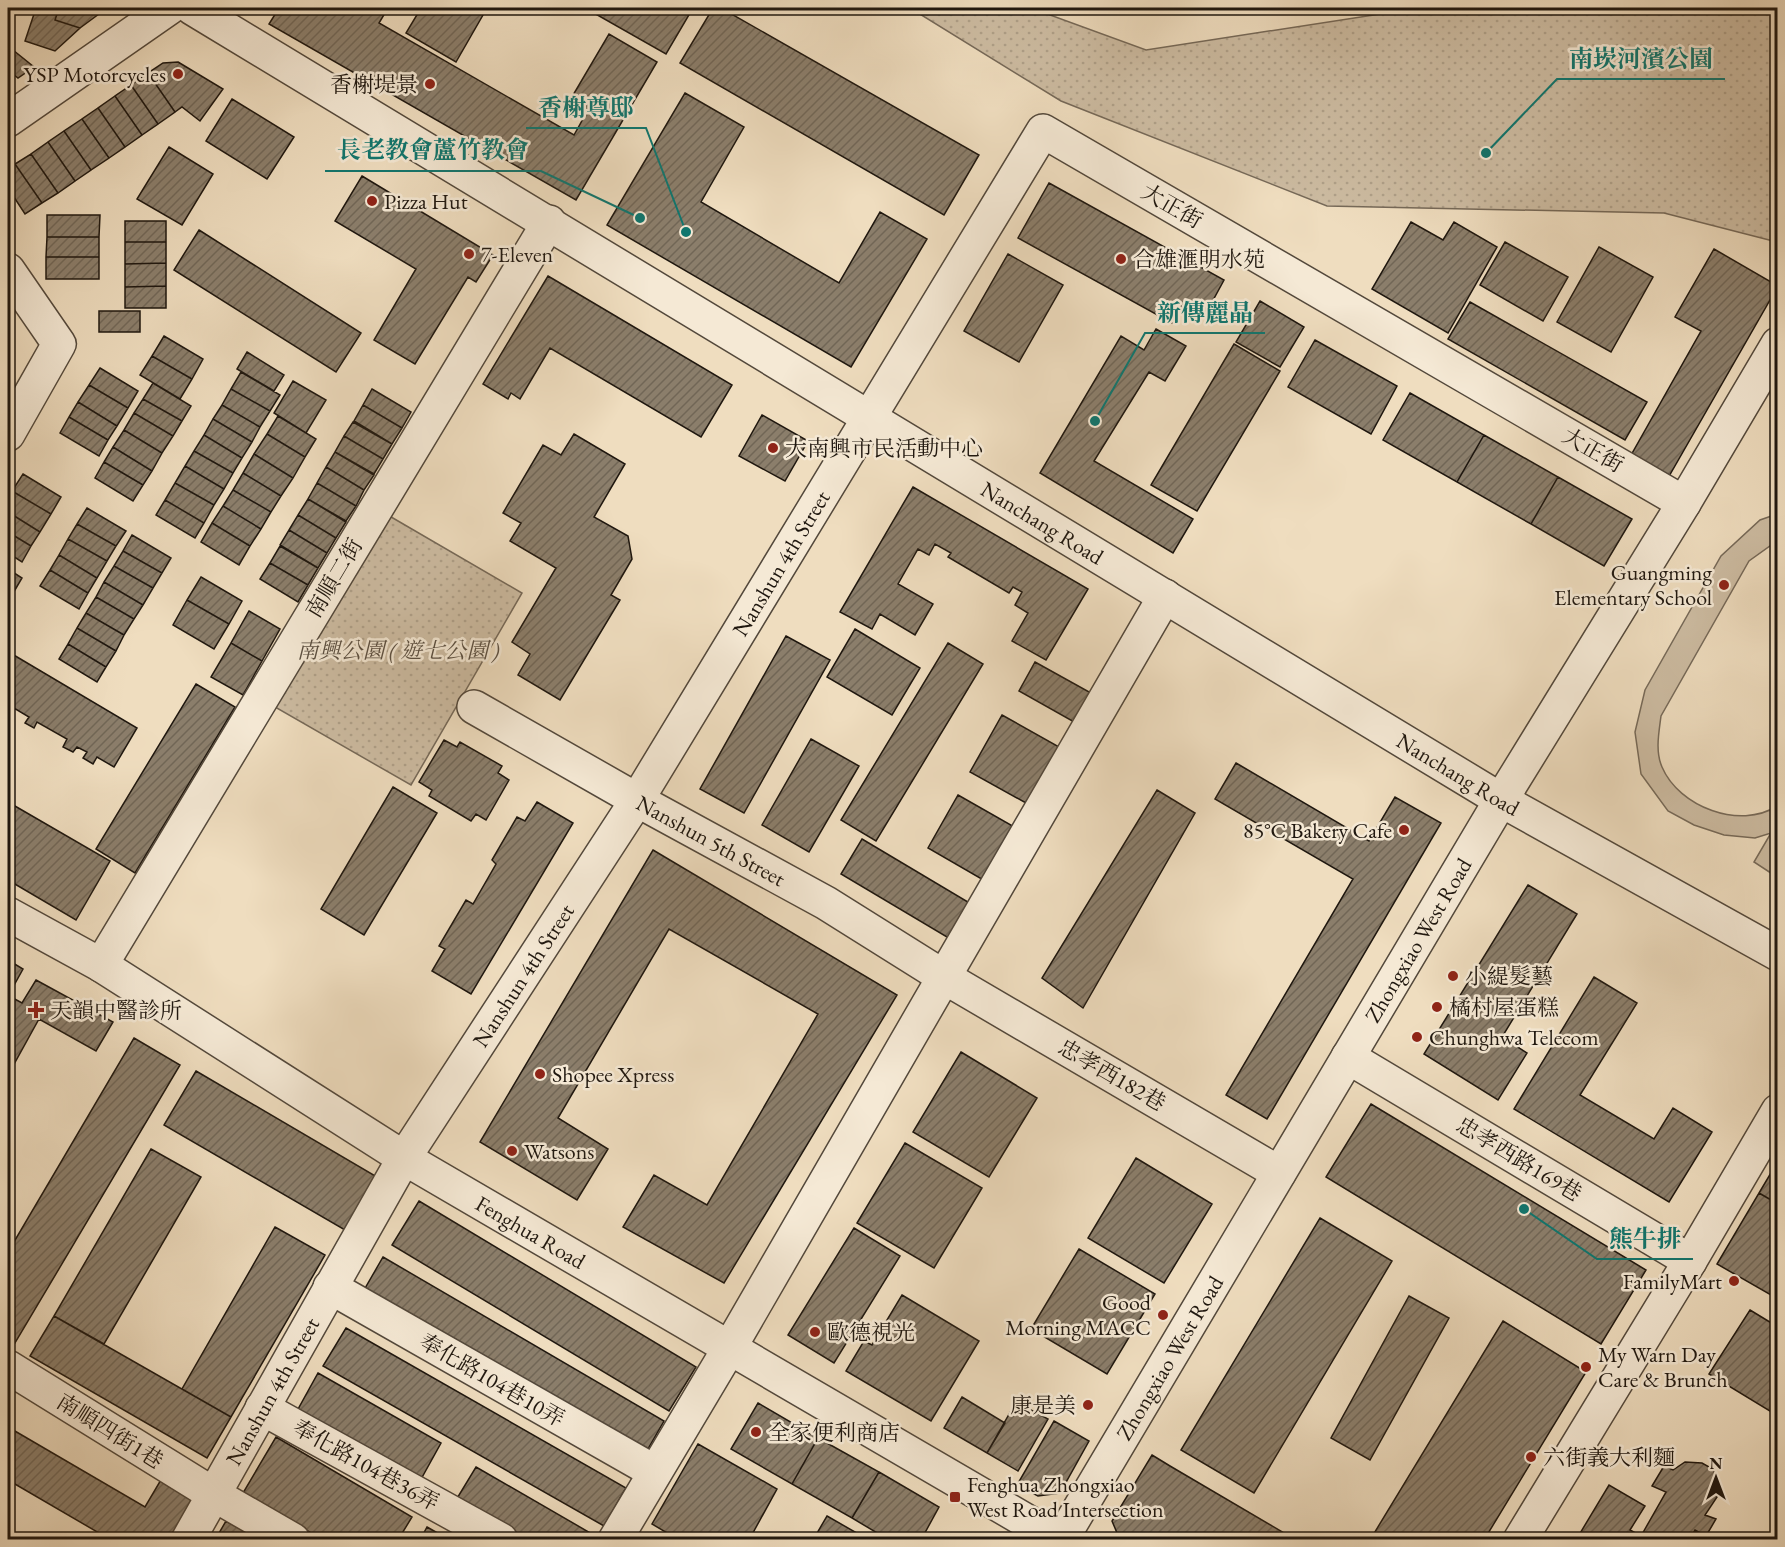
<svg xmlns="http://www.w3.org/2000/svg" width="1785" height="1547" font-family="'EB Garamond','Noto Serif TC',serif">
<style>
.park{fill:url(#park-dots);stroke:#766958;stroke-width:1.5}
.pitch{fill:#ccbba1;stroke:#766958;stroke-width:1.5}
.building{fill:url(#building-hatch);stroke:#1f170f;stroke-width:1.5}
.lines{fill:none;stroke-linecap:round;stroke-linejoin:round}
.minor-casing{stroke:#53483b;stroke-width:36}
.minor{stroke:#f5e9d5;stroke-width:33}
.poi-dot{fill:#8f2418;stroke:#f5e9d5;stroke-width:2}
.labels{text-anchor:middle;dominant-baseline:central;stroke-width:5;stroke-linejoin:round;paint-order:stroke}
.poi-label{font-size:22px;fill:#1f170f;stroke:#f5e9d5;text-anchor:start}
.street-label{font-size:22px;fill:#1f170f;stroke:#f5e9d5}
.park-label{font-size:22px;font-style:italic;fill:#5c5042;stroke:#f5e9d5}
.leader{fill:none;stroke:#0f766e;stroke-width:2}
.callout-dot{fill:#0f766e;stroke:#f5e9d5;stroke-width:2}
.callout-label{font-size:24px;text-anchor:middle;font-weight:bold;fill:#0f766e;stroke:#f5e9d5;stroke-width:5;stroke-linejoin:round;paint-order:stroke}
</style>
<defs>
<pattern id="park-dots" width="8" height="8" patternUnits="userSpaceOnUse" patternTransform="scale(1.5)"><rect width="8" height="8" fill="#ccbba1"/><path d="M2 2h.1M6 6h.1" fill="none" stroke="#afa089" stroke-width="1.8" stroke-linecap="round"/></pattern>
<pattern id="building-hatch" width="6" height="6" patternUnits="userSpaceOnUse" patternTransform="scale(1.5)"><rect width="6" height="6" fill="#8b7e6b"/><path d="M-1 1l2-2M0 6l6-6M5 7l2-2" fill="none" stroke="#716656"/></pattern>
</defs>
<rect width="100%" height="100%" fill="#efddbf"/>
<filter id="stains"><feTurbulence type="fractalNoise" baseFrequency=".00333" numOctaves="4"/><feColorMatrix values="0 0 0 0 .2 0 0 0 0 .09 0 0 0 0 .02 0 0 0 .5 -.17"/></filter>
<radialGradient id="worn" r=".72"><stop offset=".6" stop-color="#630" stop-opacity="0"/><stop offset="1" stop-color="#630" stop-opacity=".3"/></radialGradient>
<path class="park" d="M910,8h121l115,42 273,-42h344l14,3v231l-113,-29 -337,-7 -266,-105z
M386,514l136,79 -111,192 -136,-78z"/>
<path class="pitch" d="M1777,514v30l-7,2 -21,15 -88,155c-2,16 -6,35 1,51 17,40 78,63 115,39v71l-23,-15 17,-29 -16,5 -31,-3 -30,-10 -26,-14 -27,-37 -6,-42 10,-42 76,-134 39,-36z"/>
<path class="building" d="M36,8h23l-4,12 25,8 -25,23 -30,-10z
M59,8h48l-27,20 -25,-8z
M279,8h109l-9,15 195,112 10,-18 -18,-10 43,-73 48,28 -81,138 -307,-176z
M421,8h66l-31,54 -50,-29z
M585,8h108l-27,46z
M713,8h8l258,147 -35,60 -264,-152z
M8,46l26,21 -16,11 -10,-8z
M178,62l45,27 -23,32 -18,-14 -7,5 -27,-39 15,-10z
M148,73l27,39 -17,12 -27,-39z
M131,85l27,39 -16,11 -27,-39z
M685,93l59,34 -43,75 138,81 41,-71 47,27 -76,128 -244,-142z
M115,96l27,39 -17,12 -27,-39z
M232,99l62,38 -27,42 -61,-38z
M98,108l27,39 -16,11 -27,-39z
M82,119l27,39 -18,12 -27,-39z
M64,131l27,39 -16,11 -27,-39z
M48,142l27,39 -17,12 -27,-39z
M169,147l44,27 -31,51 -45,-26z
M31,154l27,39 -16,10 -27,-39z
M15,164l27,39 -17,11 -17,-26v-19z
M362,176l131,79 -17,27 -8,-5 -53,87 -41,-24 42,-71 -81,-48z
M1049,183l175,97 -19,35 -21,-12 -12,20 -154,-85z
M47,215h53l-1,22h-52z
M125,221h41v21h-41z
M1411,222l32,18 11,-18 43,25 -49,86 -76,-44z
M199,230l162,103 -25,39 -162,-102z
M47,237h52v20h-53z
M125,242h41v21l-41,1z
M1505,242l63,35 -25,44 -63,-36z
M1599,247l54,30 -42,75 -54,-30z
M1714,249l64,37 -110,192 -38,-21 71,-126 -26,-14z
M1008,254l55,31 -44,77 -55,-31z
M46,257h53v22h-53z
M166,263v23l-41,1v-23z
M548,276l184,109 -31,52 -151,-89 -30,51 -9,-6 -3,6 -25,-15z
M166,286v22h-41v-21z
M1260,301l44,26 -24,40 -44,-25z
M1470,302l177,100 -22,38 -177,-101z
M99,311h41v21h-41z
M1156,329l30,17 -21,35 -16,-9 -55,89 99,58 -20,34 -133,-80 81,-137 23,14z
M164,336l39,23 -11,20 -40,-23z
M1315,340l82,46 -26,48 -83,-47z
M1234,344l46,27 -83,140 -46,-26z
M247,352l37,23 -10,16 -37,-22z
M152,356l40,23 -12,20 -40,-24z
M100,368l38,23 -10,17 -39,-23z
M241,372l39,23 -10,16 -39,-22z
M293,381l33,19 -20,33 -32,-20z
M153,383l38,23 -9,15 -39,-22z
M89,385l39,23 -11,18 -39,-24z
M231,389l39,22 -10,16 -38,-22z
M372,389l39,23 -9,16 -39,-23z
M1410,393l74,42 -27,47 -74,-42z
M143,399l39,22 -9,15 -39,-23z
M78,402l39,24 -9,14 -39,-23z
M222,405l38,22 -8,15 -39,-23z
M363,405l39,23 -10,16 -38,-23z
M134,413l39,23 -11,17 -38,-23z
M762,415l46,26 -23,40 -46,-25z
M278,416l38,23 -11,18 -38,-23z
M69,417l39,23 -9,16 -39,-23z
M213,419l39,23 -10,16 -38,-23z
M353,422l39,22 -9,15 -39,-23z
M124,430l38,23 -10,18 -39,-24z
M267,434l38,23 -12,21 -39,-24z
M574,434l51,30 -31,53 34,19 4,23 -21,36 9,5 -60,100 -42,-25 12,-21 -18,-12 44,-74 -46,-27 11,-18 -18,-10 40,-68 18,10z
M204,435l38,23 -9,15 -39,-22z
M1484,435l74,42 -27,47 -74,-42z
M344,436l39,23 -9,15 -39,-22z
M113,447l39,24 -9,14 -39,-23z
M194,451l39,22 -9,16 -39,-23z
M335,452l39,23 -10,15 -38,-23z
M254,454l39,24 -12,18 -38,-23z
M104,462l39,23 -10,16 -38,-23z
M185,466l39,23 -10,16 -39,-22z
M326,467l38,23 -8,16 -39,-23z
M243,473l38,23 -10,16 -38,-22z
M23,474l38,23 -10,17 -39,-23z
M1558,477l74,42 -28,47 -73,-42z
M175,483l39,22 -10,18 -39,-23z
M317,483l39,23 -10,15 -38,-22z
M913,487l175,102 -42,71 -34,-19 16,-28 -13,-8 7,-13 -9,-5 -4,6 -61,-36 3,-4 -16,-9 -6,11 -11,-6 -20,35 35,20 -18,31 -35,-21 -8,15 -32,-17z
M233,490l38,22 -10,17 -38,-23z
M12,491l39,23 -11,18 -32,-20v-13z
M308,499l38,23 -10,16 -38,-23z
M165,500l39,23 -9,15 -39,-23z
M223,506l38,23 -11,17 -38,-23z
M87,508l39,23 -10,15 -39,-22z
M8,512l32,20 -9,14 -23,-14z
M298,515l38,23 -9,15 -38,-23z
M212,523l38,23 -11,19 -38,-23z
M77,524l39,22 -9,15 -39,-22z
M289,530l38,23 -9,15 -38,-23z
M8,532l23,14 -9,16 -14,-9z
M132,535l39,23 -9,15 -39,-22z
M68,539l39,22 -10,17 -38,-23z
M280,546l38,22 -10,17 -38,-22z
M123,551l39,22 -9,15 -39,-22z
M59,555l38,23 -9,15 -38,-23z
M270,563l38,22 -10,17 -38,-23z
M114,566l39,22 -10,17 -39,-23z
M8,569l14,9 -14,24z
M50,570l38,23 -9,16 -39,-23z
M201,577l41,24 -13,23 -42,-24z
M104,582l39,23 -9,14 -38,-22z
M96,597l38,22 -10,16 -38,-22z
M187,600l42,24 -15,25 -41,-24z
M249,611l31,18 -18,32 -31,-18z
M86,613l38,22 -8,16 -39,-23z
M77,628l39,23 -10,16 -38,-23z
M855,629l65,39 -28,47 -65,-38z
M786,636l44,24 -86,153 -44,-24z
M231,643l31,18 -19,34 -32,-18z
M948,643l35,21 -107,177 -35,-21z
M68,644l38,23 -9,15 -38,-23z
M12,654l125,74 -23,39 -17,-10 -4,7 -10,-6 4,-6 -10,-5 -4,5 -10,-5 4,-8 -30,-17 -3,6 -9,-5 4,-6 -15,-9 -4,6 -2,-1v-51z
M1035,662l65,36 -17,29 -64,-36z
M196,684l39,23 -100,166 -39,-24z
M1002,715l66,37 -33,56 -65,-36z
M811,739l48,27 -50,86 -47,-27z
M444,740l13,7 3,-5 42,24 -4,7 11,7 -23,40 -10,-6 -5,7 -42,-25 3,-6 -13,-8z
M1236,763l133,78 26,-44 46,26 -174,296 -41,-24 127,-216 -138,-80z
M393,787l44,26 -73,122 -43,-26z
M1157,790l38,23 -112,195 -41,-30z
M958,795l65,37 -31,53 -64,-37z
M8,802l102,59 -34,59 -68,-40z
M537,802l36,21 -102,171 -39,-23 13,-22 -6,-3 27,-46 7,4 23,-40 -4,-4 25,-43 8,4z
M862,839l116,69 -21,35 -116,-69z
M653,850l244,145 -173,288 -101,-56 31,-52 53,30 111,-191 -149,-85 -111,189 50,31 -31,51 -97,-58z
M1528,885l49,29 -75,123 25,16 -29,47 -74,-46z
M8,960l15,9 -15,27z
M1594,977l43,26 -57,92 74,44 19,-31 39,24 -43,70 -155,-93z
M36,980l77,42 -17,29 -57,-32 -31,56v-68l5,-9 9,5z
M134,1038l46,27 -168,283 -4,-3v-93z
M961,1052l76,46 -48,79 -76,-45z
M196,1071l181,106 -32,53 -181,-105z
M1371,1104l275,166 -45,74 -275,-167z
M905,1143l77,45 -48,80 -77,-45z
M151,1149l50,28 -97,167 -50,-28z
M1136,1158l76,46 -48,79 -76,-45z
M1778,1161v43l-19,-11z
M1759,1193l19,11v95l-61,-35z
M419,1201l277,166 -27,44 -277,-166z
M1320,1218l72,43 -138,232 -73,-43z
M275,1227l50,28 -94,162 -49,-28z
M854,1228l46,28 -66,107 -46,-28z
M1079,1249l76,45 -48,80 -76,-45z
M383,1257l281,164 -23,40 -281,-164z
M902,1295l77,46 -48,80 -85,-50 18,-30 8,4z
M1409,1296l40,22 -79,142 -39,-22z
M1750,1310l28,17v89l-69,-42z
M54,1316l177,101 -24,41 -177,-102z
M1503,1321l83,51 -102,168h-114z
M346,1328l280,160 -22,38 -281,-160z
M318,1373l123,70 -21,38 -123,-70z
M962,1397l43,26 -18,30 -43,-25z
M1016,1402l32,17 -30,52 -31,-18z
M758,1403l60,35 -26,46 -61,-35z
M1054,1421l35,20 -29,52 -22,3 -21,-11z
M8,1427l137,80 17,-29 39,23 -27,39 -6,-4 -2,4h-55l-103,-60z
M276,1437l136,80 -14,23h-75l-80,-47z
M818,1438l61,34 -27,46 -60,-34z
M698,1444l79,45 -28,51h-70l-27,-16z
M1152,1455l18,11 126,74h-176l-8,-19z
M1685,1462l17,1 9,5 6,7 3,9 -1,10 -14,21 11,4 -10,17 -11,-6 -6,10h-113l33,-55 36,21 -15,24 11,6 25,-44 -14,-6 12,-20 9,4z
M476,1467l123,71 -76,2 -67,-40z
M879,1472l60,35 -18,33h-32l-37,-22z
M827,1516l42,24h-56z
M226,1521l34,19h-45z
M427,1527l23,13h-30z"/>
<g class="lines">
<defs>
<g id="minor">
<path id="s1" d="M192,8l1309,792 277,154"/>
<path d="M8,120l161,-112"/>
<path d="M8,270l51,74 -51,90"/>
<path id="s2" d="M474,707l163,93 189,103 118,74 221,-381"/>
<path id="s3" d="M8,914l93,51 303,193 655,382"/>
<path d="M101,965l448,-743"/>
<path d="M1348,1057l342,204"/>
<path d="M330,1287l325,185"/>
<path d="M8,1367l205,127 80,46"/>
<path d="M262,1408l239,132"/>
<path id="s4" d="M188,1540l216,-382 233,-358 406,-669 641,372"/>
<path d="M615,1540l115,-193 214,-370 335,196"/>
<path id="s5" d="M1061,1540l440,-740 183,-297 94,-159"/>
<path d="M1520,1540l170,-279 88,-150"/>
</g>
</defs>
<use href="#minor" class="minor-casing"/>
<use href="#minor" class="minor"/>
</g>
<g class="poi-dot">
<circle cx="178" cy="74" r="6"/>
<circle cx="430" cy="84" r="6"/>
<circle cx="372" cy="201" r="6"/>
<circle cx="469" cy="254" r="6"/>
<circle cx="1121" cy="259" r="6"/>
<circle cx="773" cy="448" r="6"/>
<circle cx="1724" cy="585" r="6"/>
<circle cx="1404" cy="830" r="6"/>
<circle cx="1453" cy="976" r="6"/>
<circle cx="1437" cy="1007" r="6"/>
<path d="M33 1001h6v6h6v6h-6v6h-6v-6h-6v-6h6z"/>
<circle cx="1417" cy="1037" r="6"/>
<circle cx="540" cy="1074" r="6"/>
<circle cx="512" cy="1151" r="6"/>
<circle cx="1734" cy="1281" r="6"/>
<circle cx="1163" cy="1315" r="6"/>
<circle cx="815" cy="1332" r="6"/>
<circle cx="1586" cy="1367" r="6"/>
<circle cx="1088" cy="1405" r="6"/>
<circle cx="756" cy="1432" r="6"/>
<circle cx="1531" cy="1457" r="6"/>
<rect x="949" y="1491" width="12" height="12" rx="3"/>
</g>
<g class="labels">
<g class="poi-label">
<text x="166" y="74" text-anchor="end">YSP Motorcycles</text>
<text x="418" y="84" text-anchor="end">香榭堤景</text>
<text x="384" y="201">Pizza Hut</text>
<text x="481" y="254">7-Eleven</text>
<text x="1133" y="259">合雄滙明水苑</text>
<text x="785" y="448">大南興市民活動中心</text>
<text x="1712" y="572" text-anchor="end">Guangming<tspan x="1712" dy="25">Elementary School</tspan></text>
<text x="1392" y="830" text-anchor="end">85°C Bakery Cafe</text>
<text x="1465" y="976">小緹髮藝</text>
<text x="1449" y="1007">橘村屋蛋糕</text>
<text x="50" y="1010">天韻中醫診所</text>
<text x="1429" y="1037">Chunghwa Telecom</text>
<text x="552" y="1074">Shopee Xpress</text>
<text x="524" y="1151">Watsons</text>
<text x="1722" y="1281" text-anchor="end">FamilyMart</text>
<text x="1151" y="1302" text-anchor="end">Good<tspan x="1151" dy="25">Morning MACC</tspan></text>
<text x="827" y="1332">歐德視光</text>
<text x="1598" y="1354">My Warn Day<tspan x="1598" dy="25">Care &amp; Brunch</tspan></text>
<text x="1076" y="1405" text-anchor="end">康是美</text>
<text x="768" y="1432">全家便利商店</text>
<text x="1543" y="1457">六街義大利麵</text>
<text x="967" y="1484">Fenghua Zhongxiao<tspan x="967" dy="25">West Road Intersection</tspan></text>
</g>
<g class="street-label">
<text transform="translate(1172 206) rotate(30)">大正街</text>
<text transform="translate(1593 450) rotate(30)">大正街</text>
<text stroke="none"><textPath href="#s1" startOffset="994">Nanchang Road</textPath></text>
<text stroke="none"><textPath href="#s4" startOffset="1143">Nanshun 4th Street</textPath></text>
<text transform="translate(334 578) rotate(-59)">南順二街</text>
<text stroke="none"><textPath href="#s1" startOffset="1480">Nanchang Road</textPath></text>
<text stroke="none"><textPath href="#s2" startOffset="272">Nanshun 5th Street</textPath></text>
<text stroke="none"><textPath href="#s5" startOffset="698">Zhongxiao West Road</textPath></text>
<text stroke="none"><textPath href="#s4" startOffset="657">Nanshun 4th Street</textPath></text>
<text transform="translate(1112 1075) rotate(30)">忠孝西182巷</text>
<text transform="translate(1519 1159) rotate(31)">忠孝西路169巷</text>
<text stroke="none"><textPath href="#s3" startOffset="612">Fenghua Road</textPath></text>
<text stroke="none"><textPath href="#s5" startOffset="212">Zhongxiao West Road</textPath></text>
<text transform="translate(492 1380) rotate(30)">奉化路104巷10弄</text>
<text stroke="none"><textPath href="#s4" startOffset="171">Nanshun 4th Street</textPath></text>
<text transform="translate(110 1431) rotate(32)">南順四街1巷</text>
<text transform="translate(366 1465) rotate(29)">奉化路104巷36弄</text>
</g>
<g class="park-label">
<text x="398" y="650">南興公園 ( 遊七公園 )</text>
</g>
</g>
<path class="leader" d="M1486 153L1557 79H1725M686 232L646 128H526M640 218L541 171H325M1095 421L1145 333H1265M1524 1209L1597 1259H1693"/>
<g class="callout-dot">
<circle cx="1486" cy="153" r="6"/>
<circle cx="686" cy="232" r="6"/>
<circle cx="640" cy="218" r="6"/>
<circle cx="1095" cy="421" r="6"/>
<circle cx="1524" cy="1209" r="6"/>
</g>
<g class="callout-label">
<text x="1641" y="67">南崁河濱公園</text>
<text x="586" y="116">香榭尊邸</text>
<text x="433" y="158">長老教會蘆竹教會</text>
<text x="1205" y="321">新傳麗晶</text>
<text x="1645" y="1247">熊牛排</text>
</g>
<rect width="1785" height="1547" fill="none" stroke="#efddbf" stroke-width="30"/>
<rect x="9" y="9" width="1767" height="1529" fill="none" stroke="#1f170f" stroke-width="3"/>
<rect x="15" y="15" width="1755" height="1517" fill="none" stroke="#1f170f" stroke-width="1.5"/>
<g transform="translate(1716 1478)" stroke="#f5e9d5" stroke-width="4.5" paint-order="stroke">
<path d="M0-4.5L10 22L0 15L-10 22Z" fill="#1f170f"/>
<text y="-9" font-size="16" font-weight="bold" text-anchor="middle" fill="#1f170f">N</text>
</g>
<rect width="100%" height="100%" filter="url(#stains)"/>
<rect width="100%" height="100%" fill="url(#worn)"/>
</svg>
